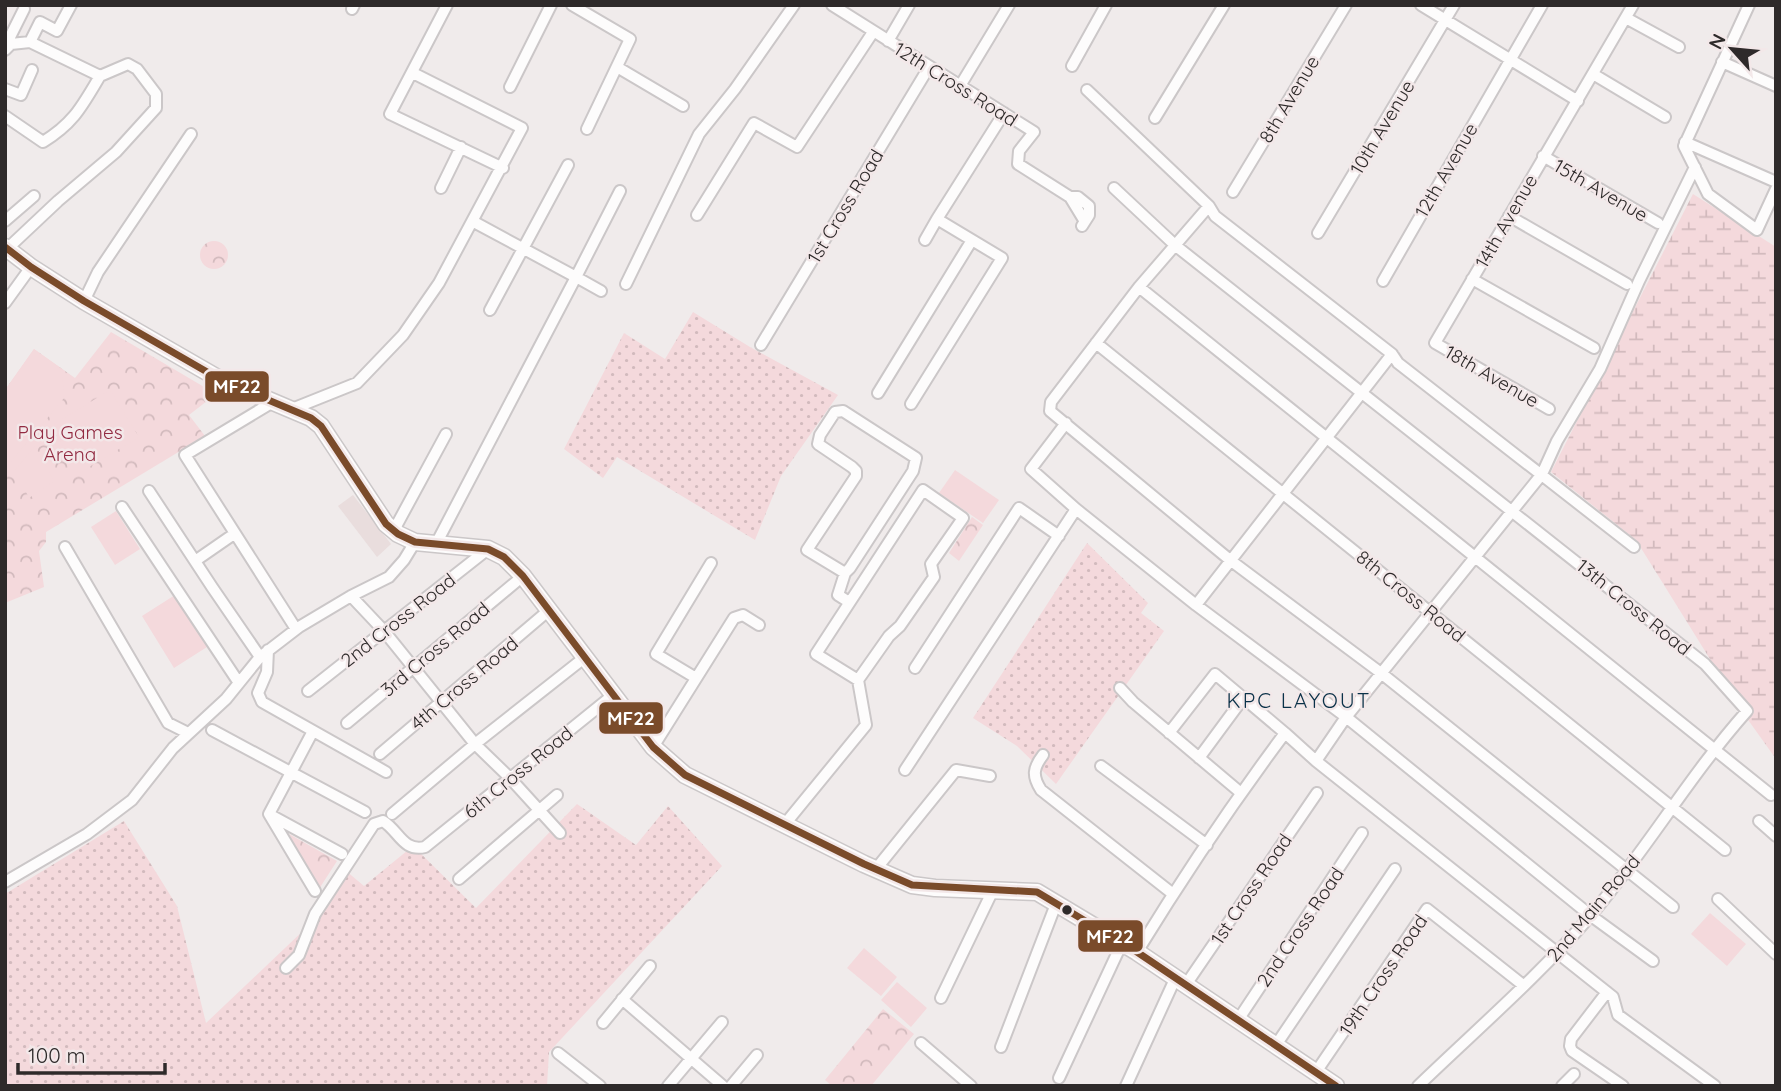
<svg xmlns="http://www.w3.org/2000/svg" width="1781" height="1091" font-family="Quicksand,sans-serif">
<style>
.built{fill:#e9dddd}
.grass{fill:url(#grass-dots)}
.forest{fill:url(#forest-crowns)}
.wetland{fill:url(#wetland-marsh)}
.pitch{fill:#f4d9dc}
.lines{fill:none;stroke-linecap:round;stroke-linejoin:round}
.minor-casing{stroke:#cbc7c8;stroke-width:14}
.secondary-casing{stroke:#cbc7c8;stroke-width:19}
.minor{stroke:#fdfcfc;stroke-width:10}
.secondary{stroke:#fdfcfc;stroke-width:16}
.bus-1-casing{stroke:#f3e8e9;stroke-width:12}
.bus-1{stroke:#7a4b2a;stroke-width:7}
.bus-dot{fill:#2e2a2a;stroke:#f3e8e9;stroke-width:2.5}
.labels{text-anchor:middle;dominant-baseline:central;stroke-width:5;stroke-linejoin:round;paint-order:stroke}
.street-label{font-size:19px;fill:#2e2a2a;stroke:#f3e8e9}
.park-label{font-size:19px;fill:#922a41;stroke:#f3e8e9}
.neighbourhood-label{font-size:21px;letter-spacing:2px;fill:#0a3148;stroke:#f3e8e9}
.line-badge{stroke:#f3e8e9;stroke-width:2.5}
.badge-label{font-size:19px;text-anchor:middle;font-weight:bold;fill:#fff}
</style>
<defs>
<pattern id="grass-dots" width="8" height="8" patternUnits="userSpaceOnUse" patternTransform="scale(1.75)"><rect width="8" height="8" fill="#f4d9dc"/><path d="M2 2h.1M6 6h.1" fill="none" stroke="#d2babd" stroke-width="1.8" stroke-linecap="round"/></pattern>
<pattern id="forest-crowns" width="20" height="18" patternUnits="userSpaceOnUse" patternTransform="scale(1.75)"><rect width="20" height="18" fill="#f4d9dc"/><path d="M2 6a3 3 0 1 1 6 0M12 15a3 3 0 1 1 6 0" fill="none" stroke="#d2babd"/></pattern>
<pattern id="wetland-marsh" width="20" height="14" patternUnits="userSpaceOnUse" patternTransform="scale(1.75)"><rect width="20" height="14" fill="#f4d9dc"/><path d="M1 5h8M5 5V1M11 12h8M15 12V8" fill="none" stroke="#d2babd"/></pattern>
</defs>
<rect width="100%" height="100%" fill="#f0ebeb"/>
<path class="built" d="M353,495l38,49 -14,13 -39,-51z"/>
<path class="grass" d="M693,312l57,35 88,48 -57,81 -26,64 -138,-83 -14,21 -39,-29 60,-116 41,26z
M1087,543l61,60 -7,10 23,18 -108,153 -39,-38 -44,-28z
M577,804l59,41 32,-39 54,60 -173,186 -2,34h-540l-2,-192 119,-73 53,85 29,117 100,-95 33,-63 25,21 49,-40 63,62z"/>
<path class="forest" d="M200 255a14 14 0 1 1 28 0a14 14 0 1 1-28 0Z
M111,332l105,62 -27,21 16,21 -159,96v10l-7,9 5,36 -39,16v-213l29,-41 41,29z
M972,517l11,8 -24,36 -10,-8z
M289,834l48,27 -18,28z
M883,1009l31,25 -43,52h-39l-7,-6z"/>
<path class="wetland" d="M1693,194l83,53v512l-30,-42 -110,-177 -85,-68z"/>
<path class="pitch" d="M34,349l28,20 2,29 -59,71v-79z
M110,390l29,47 -60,36 -28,-47z
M35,446l19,35 -25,17 -14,-28z
M955,470l44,30 -16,23 -44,-30z
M116,511l24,38 -25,16 -24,-38z
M175,595l32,52 -33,21 -32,-52z
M1710,913l36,31 -19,22 -36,-32z
M864,948l33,29 -16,19 -34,-28z
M897,982l30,26 -16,19 -30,-27z"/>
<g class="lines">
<defs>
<path id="minor" d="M447,5l-57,109 113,54
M572,5l58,34 -43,90
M832,5l202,127 -15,19 -1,13 52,33 14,23
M1421,5l157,96
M1749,5l-65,141 24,48 49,36 19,-41
M352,9l2,-4
M1626,18l53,29
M888,41l21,-36
M30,42l10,-20 17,9 14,-26
M11,44l-2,-5 15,-30
M5,50l6,-6 19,-2 70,34 28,-12 9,5 19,25v14l-40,44 -58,49 -51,48
M1722,62l54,24
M1072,66l34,-61
M617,67l66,39
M1593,74l72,43
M960,86l49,-81
M510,87l41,-82
M5,89l16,6 11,-25
M1087,90l122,116 6,10 177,138 6,9 236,184
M5,116l38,26c31,-19 39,-36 57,-66
M1155,118l69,-113
M1685,142l91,40
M1543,156l115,67
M441,188l20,-41
M1114,188l62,58 529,418 42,47c-57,64 -100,138 -155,203 -53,62 -116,116 -174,172
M1233,192l113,-187
M1070,197h8l11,9v9l-7,11
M1209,206l-70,81 -88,115 -1,9 180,149 151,113 292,234
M697,215l57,-92 43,24 76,-115
M1509,216l118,68
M5,221l29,-25
M1318,233l136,-228
M925,240l12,-21
M1472,279l122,69
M1383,281l159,-276
M626,284l73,-150 36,-45 59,-84
M1139,287l632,508
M601,291l-25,-14 44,-86
M84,301l14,-29 93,-138
M5,303l26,-36
M490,310l78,-145
M1096,343l629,507
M761,345l168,-278
M878,393l94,-153 -35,-21 67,-106
M273,402l-88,53 111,174
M911,404l91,-146 -30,-18
M292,409l65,-26 46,-48 36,-52 83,-155 -109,-55
M1549,409l-114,-66 198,-338
M843,411l73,47 -3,13 -63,97 -5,5 -38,-23 49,-74v-5l-4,-4 -34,-23 2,-9 15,-23z
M149,491l63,96 48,70
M122,507l117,176
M1076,509l120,96 150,112 -30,44
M394,530l52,-96
M436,544l140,-267 -102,-55
M65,547l103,176 20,10
M195,561l39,-27
M845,573l-7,22 11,7
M351,596l33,35 91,113 35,34 50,55
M1196,605l196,-251
M268,650l-1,22 -9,21 4,9 124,70
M915,668l104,-160 40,28
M696,678l-40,-24 55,-91
M1120,688l13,14 108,91
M308,691l180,-142
M347,723l176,-147
M212,730l153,82
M313,731l-44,83 46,77
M1285,733l31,28 297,236 5,18 97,71
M653,747l81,-129 9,-3 16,10
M380,754l168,-143
M1043,755c-10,13 -11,21 -2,35l132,104
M1199,758l45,-61
M1101,766l106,79
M905,770l171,-261 -45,-40 35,-46
M392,814l83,-70 109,-86
M272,816l70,38
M1759,821l17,15
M785,824l81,-99 -8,-45 31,-44 11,-10 34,-49 -3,-13 32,-46 -40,-28 -107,164 42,26
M876,869l80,-99 34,6
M459,879l98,-84
M5,882l82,-48 45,-34 41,-52 53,-49 34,-42 39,-30 52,-31 38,-19 15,-17 11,-18
M1718,899l58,55
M1137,952c46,-75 95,-148 148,-219l-70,-59 -46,59
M1653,961l-63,-46 -244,-198 196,-243 15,-33 43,-72 39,-88 56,-114
M286,968l13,-13 16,-41 59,-90 9,-3c16,10 20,31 42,26l187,-151
M1185,986l132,-193
M1607,992l-36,47 -1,7 2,5 51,35
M941,998l52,-108
M622,999l101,87
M1238,1020l124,-187
M603,1023l47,-57
M921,1043l50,43
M1276,1045l119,-176
M1001,1047l55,-143
M558,1053l42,33
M1316,1072l111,-163 96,76
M1059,1078l63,-135
M668,1086l54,-64
M731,1086l26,-31
M1126,1086l49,-107
M1562,1086l12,-12"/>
<path id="secondary" d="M5,247l26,20 53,34 137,79 90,38 10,8 65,98 12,10 17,8 73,7 16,8 19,19 130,171 32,28 179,89 48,21 23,3 102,4 100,60 199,134"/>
</defs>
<use href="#minor" class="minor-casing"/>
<use href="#secondary" class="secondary-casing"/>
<use href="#minor" class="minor"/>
<use href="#secondary" class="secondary"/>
<defs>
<path id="bus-1" d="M5,247l26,20 53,34 137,79 90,38 10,8 65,98 12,10 17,8 73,7 16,8 19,19 130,171 32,28 179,89 48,21 125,7 100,60 199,134"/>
</defs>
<use href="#bus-1" class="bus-1-casing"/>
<use href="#bus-1" class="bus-1"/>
</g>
<circle class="bus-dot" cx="1067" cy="910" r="6"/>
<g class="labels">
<g class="street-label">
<text transform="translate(956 84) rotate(32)">12th Cross Road</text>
<text transform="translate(1289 99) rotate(-59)">8th Avenue</text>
<text transform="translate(1382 127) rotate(-59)">10th Avenue</text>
<text transform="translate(1446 170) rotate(-60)">12th Avenue</text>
<text transform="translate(1601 190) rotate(30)">15th Avenue</text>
<text transform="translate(845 206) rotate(-59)">1st Cross Road</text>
<text transform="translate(1506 221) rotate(-60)">14th Avenue</text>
<text transform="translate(1492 376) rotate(30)">18th Avenue</text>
<text transform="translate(1411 596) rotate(39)">8th Cross Road</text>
<text transform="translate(1634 607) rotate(39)">13th Cross Road</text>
<text transform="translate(398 620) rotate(-38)">2nd Cross Road</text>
<text transform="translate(435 649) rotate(-40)">3rd Cross Road</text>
<text transform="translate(464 683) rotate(-40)">4th Cross Road</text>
<text transform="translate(518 772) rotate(-39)">6th Cross Road</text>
<text transform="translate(1251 889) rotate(-56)">1st Cross Road</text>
<text transform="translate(1593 908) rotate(-50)">2nd Main Road</text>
<text transform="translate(1300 927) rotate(-56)">2nd Cross Road</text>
<text transform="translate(1383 975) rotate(-56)">19th Cross Road</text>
</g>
<g class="park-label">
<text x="70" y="432">Play Games<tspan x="70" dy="22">Arena</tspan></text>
</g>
<g class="neighbourhood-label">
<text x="1299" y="700">KPC LAYOUT</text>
</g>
</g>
<g class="line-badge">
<rect x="204" y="370" width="66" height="33" rx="7" fill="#7a4b2a"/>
<rect x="598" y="701" width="66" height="34" rx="7" fill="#7a4b2a"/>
<rect x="1077" y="919" width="67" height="34" rx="7" fill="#7a4b2a"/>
</g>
<g class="badge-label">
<text x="237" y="393">MF22</text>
<text x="631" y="725">MF22</text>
<text x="1110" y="943">MF22</text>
</g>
<rect width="1781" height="1091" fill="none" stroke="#2e2a2a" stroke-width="14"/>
<g transform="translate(1732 49) rotate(297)" stroke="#f3e8e9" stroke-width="5" paint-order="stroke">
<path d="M0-5L12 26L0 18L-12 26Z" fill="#2e2a2a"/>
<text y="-10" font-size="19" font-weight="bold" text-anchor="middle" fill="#2e2a2a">N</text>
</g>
<path d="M18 1063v10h147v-10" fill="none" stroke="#2e2a2a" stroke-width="3.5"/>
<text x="28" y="1063" font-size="21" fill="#2e2a2a" stroke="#f3e8e9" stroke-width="5" paint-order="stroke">100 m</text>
</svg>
